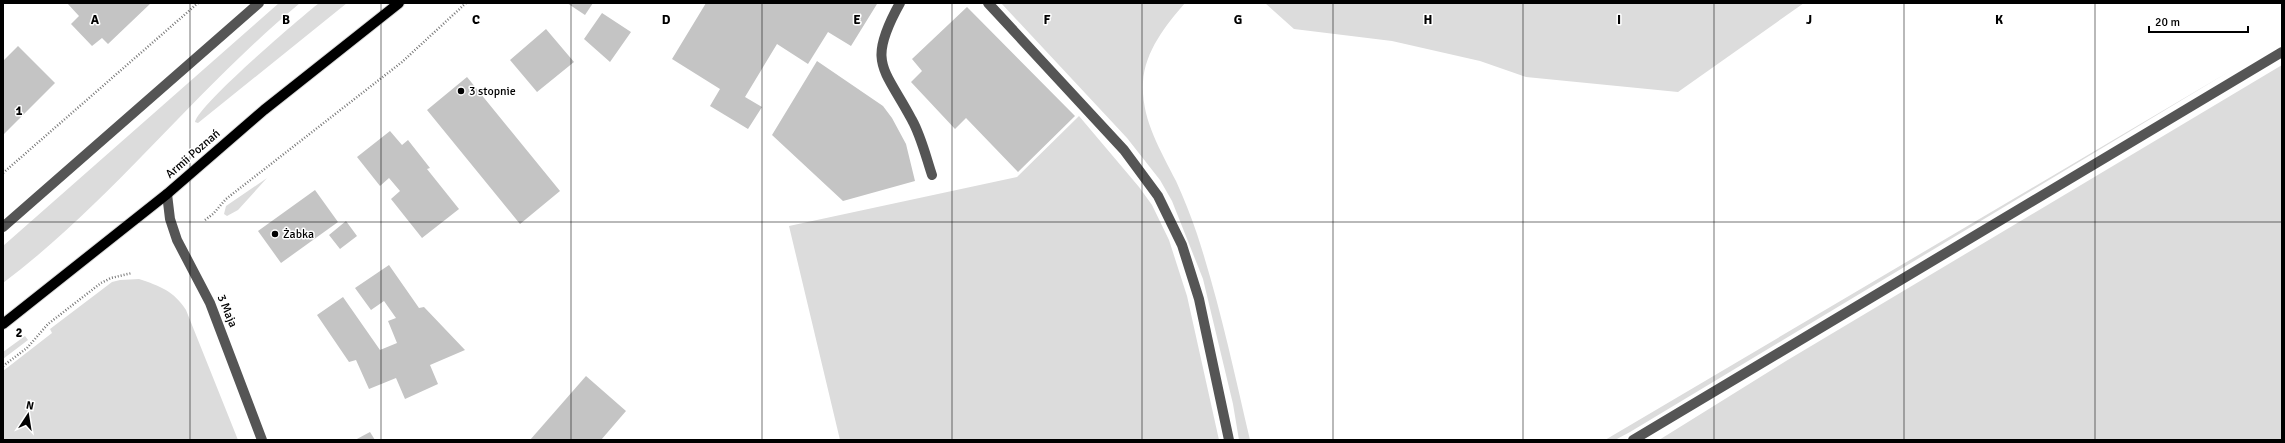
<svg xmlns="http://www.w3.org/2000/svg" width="2285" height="443" font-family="Signika,sans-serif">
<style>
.green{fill:#dcdcdc}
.building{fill:#c4c4c4}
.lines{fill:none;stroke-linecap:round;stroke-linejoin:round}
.major-casing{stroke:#dbdbdb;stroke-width:12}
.path{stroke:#777;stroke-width:2.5;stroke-dasharray:1 2;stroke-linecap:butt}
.minor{stroke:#555;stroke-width:10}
.major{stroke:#000;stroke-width:10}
.grid{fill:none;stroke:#000;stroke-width:1;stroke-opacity:0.55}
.poi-dot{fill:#000;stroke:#fff;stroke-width:1.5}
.labels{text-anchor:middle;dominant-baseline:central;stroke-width:3;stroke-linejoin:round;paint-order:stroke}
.poi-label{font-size:12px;fill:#000;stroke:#fff;text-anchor:start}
.street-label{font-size:12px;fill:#000;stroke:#fff}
.grid-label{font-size:13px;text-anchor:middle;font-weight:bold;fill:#000;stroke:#fff;stroke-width:3;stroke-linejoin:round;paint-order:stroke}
</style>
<rect width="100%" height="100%" fill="#fff"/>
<path class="green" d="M279,3h21c-105,87 -188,198 -297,280v-37z
M319,3h28l-149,120 -3,-1c4,-18 104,-103 124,-119z
M1001,3h184c-19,22 -40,48 -42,79 -2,37 17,67 33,99 8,18 15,35 21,53 22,67 37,137 53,206h-11l-6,-36 -30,-125 -31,-78 -12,-21 -33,-42z
M1265,3h539l-126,89 -152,-15 -46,-16 -88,-20 -98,-12z
M2282,65v375h-623l127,-79z
M2230,71l-600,361 -15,8h-10z
M1079,116l60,71 13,18 17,35 18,56 32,144h-379l-51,-214 228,-49z
M267,178l-29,32 -11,6 -3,-2 2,-8z
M139,279c21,7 35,12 47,31l52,130h-235v-69l49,-38 -2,-4 62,-47 8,-2z
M25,336l3,4 -25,19v-7z"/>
<path class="building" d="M67,3h84l-43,41 -6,-6 -10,8 -21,-22 8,-8z
M567,3h26l-8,12z
M706,3h169l2,1 -26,42 -23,-14 -20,32 -31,-20 -32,53 17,10 -14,22 -38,-23 10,-17 -48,-30z
M967,7l108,109 -57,56 -52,-54 -11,11 -44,-47 11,-11 -10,-12z
M602,13l29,19 -21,30 -26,-23z
M546,29l28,33 -37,30 -27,-32z
M18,46l37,37 -52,52v-74z
M817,61l66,45 9,12 14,26 9,37 -72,20 -71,-66z
M467,77l93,114 -40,33 -93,-114z
M390,131l12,14 6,-5 22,28 -3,1 32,40 -37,29 -31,-39 9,-8 -11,-13 -9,8 -23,-29z
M315,190l23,32 -57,41 -23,-32z
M346,221l11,15 -17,13 -11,-14z
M389,265l30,43 5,-1 41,43 -35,15 8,19 -33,15 -9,-21 -27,11 -13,-29 -7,2 -32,-47 26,-18 37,53 17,-7 -9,-22 8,-3 -12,-17 -13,9 -16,-22z
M586,376l40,35 -25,29h-71z
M370,432l5,8h-20z"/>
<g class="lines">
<defs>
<path id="major" d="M3,324l164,-130 97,-84 135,-107"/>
</defs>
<use href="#major" class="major-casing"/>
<path class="path" d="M3,173l195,-170
M205,220l8,-6 13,-15 176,-137 64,-59
M3,366l24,-18 21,-24 53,-41 10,-5 21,-5"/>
<path class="minor" d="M900,3c-34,61 -16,64 12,117 9,16 14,37 20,55
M988,3l136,147 34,46 24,49 17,54 30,141
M167,194l3,25 7,21 33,63 52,137
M3,227l256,-224
M1633,440l649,-388"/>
<use href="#major" class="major"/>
</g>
<path class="grid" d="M190,3v437M381,3v437M571,3v437M762,3v437M952,3v437M1142,3v437M1333,3v437M1523,3v437M1714,3v437M1904,3v437M2095,3v437M3,222h2279"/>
<g class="poi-dot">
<circle cx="461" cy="91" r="4"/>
<circle cx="275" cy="234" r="4"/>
</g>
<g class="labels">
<g class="poi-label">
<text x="469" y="91">3 stopnie</text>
<text x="283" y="234">Żabka</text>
</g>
<g class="street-label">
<text transform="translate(193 154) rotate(-41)">Armii Poznań</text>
<text transform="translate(227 311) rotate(68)">3 Maja</text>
</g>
</g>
<g class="grid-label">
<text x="95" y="24">A</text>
<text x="286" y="24">B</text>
<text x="476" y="24">C</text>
<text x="666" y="24">D</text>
<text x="857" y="24">E</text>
<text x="1047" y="24">F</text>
<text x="1238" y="24">G</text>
<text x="1428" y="24">H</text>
<text x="1619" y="24">I</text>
<text x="1809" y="24">J</text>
<text x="1999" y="24">K</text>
<text x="19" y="115">1</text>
<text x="19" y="337">2</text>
</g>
<rect width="2285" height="443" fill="none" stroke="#000000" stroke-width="8"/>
<g transform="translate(28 415) rotate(12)" stroke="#ffffff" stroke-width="3" paint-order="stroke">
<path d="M0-3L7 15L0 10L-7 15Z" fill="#000000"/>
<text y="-6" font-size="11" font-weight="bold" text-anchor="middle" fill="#000000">N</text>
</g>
<path d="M2149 26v6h99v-6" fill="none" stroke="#000000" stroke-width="2"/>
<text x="2155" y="26" font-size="12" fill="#000000" stroke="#ffffff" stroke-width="3" paint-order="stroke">20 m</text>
</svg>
